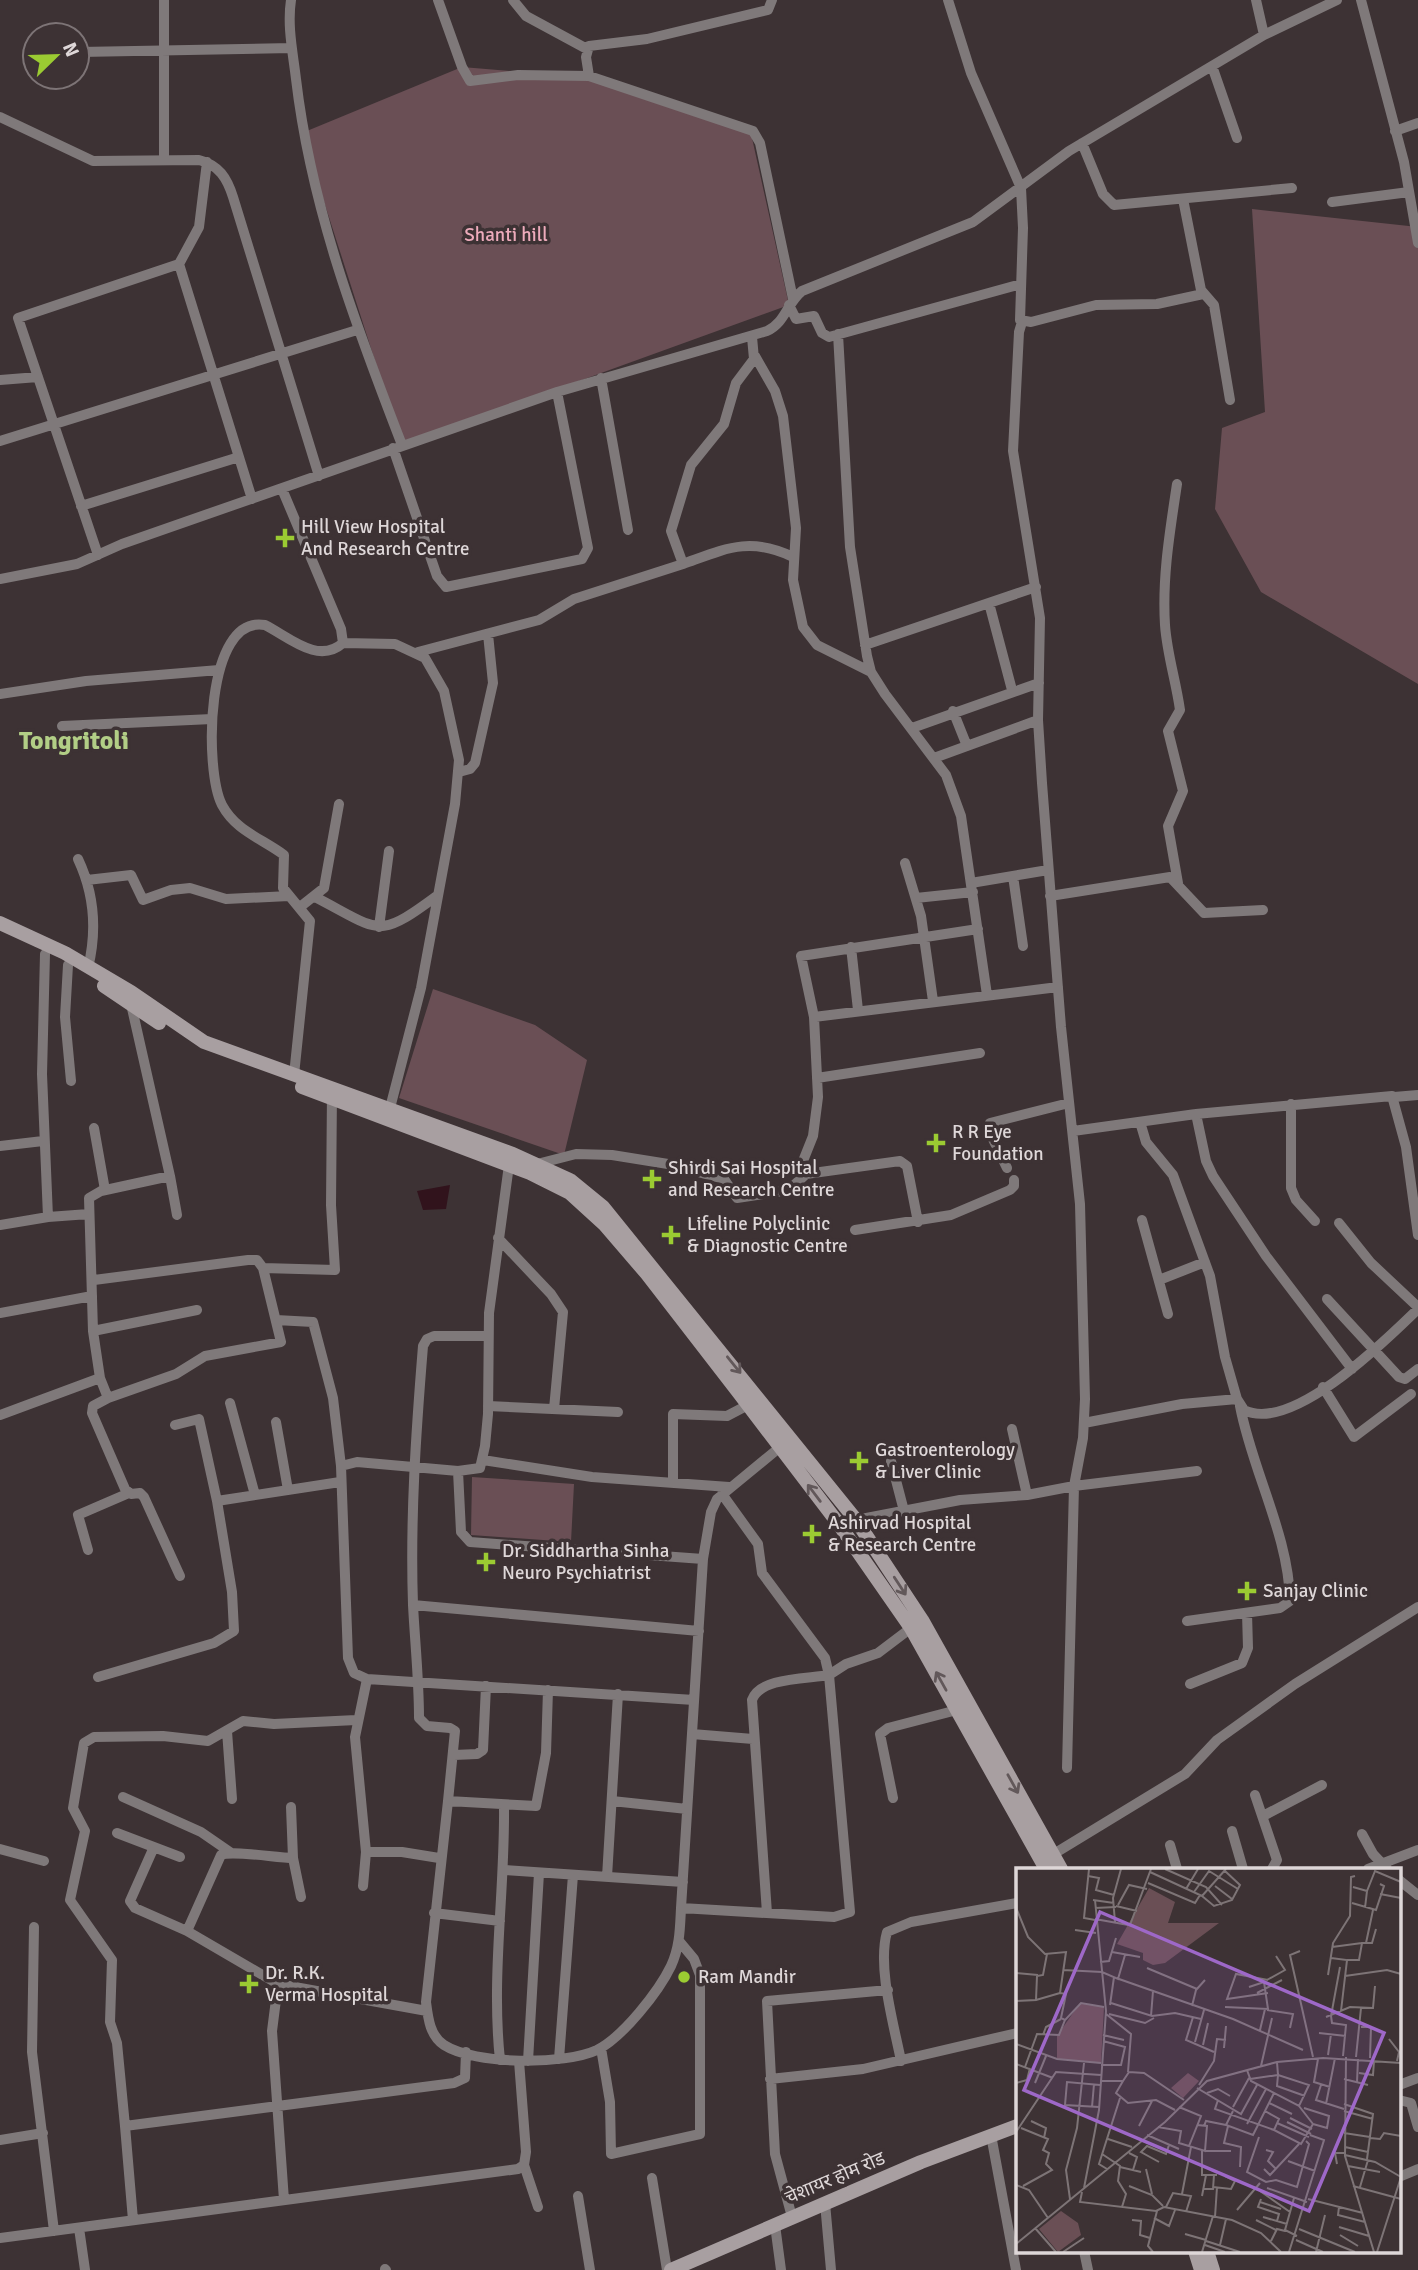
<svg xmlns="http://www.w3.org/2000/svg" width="1418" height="2270" font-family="Signika,'Noto Sans Devanagari',sans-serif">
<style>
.green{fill:#6a4f55}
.water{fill:#31131c}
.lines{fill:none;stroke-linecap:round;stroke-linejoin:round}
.street{stroke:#7f797a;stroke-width:10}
.secondary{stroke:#a89fa1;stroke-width:14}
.oneway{stroke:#62585a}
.poi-dot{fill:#9bcb32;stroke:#3d3234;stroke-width:2.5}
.labels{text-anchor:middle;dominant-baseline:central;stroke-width:7;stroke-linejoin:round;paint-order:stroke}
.park-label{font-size:19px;fill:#edabbb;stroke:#3d3234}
.poi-label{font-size:19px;fill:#ded7d8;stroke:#3d3234;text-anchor:start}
.street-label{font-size:19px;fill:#ded7d8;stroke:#3d3234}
.district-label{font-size:26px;font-weight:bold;fill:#b2ce86;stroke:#3d3234}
.inset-road{fill:none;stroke:#7d7476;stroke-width:2}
.view{fill:#9e68c8;fill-opacity:0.15;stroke:#9e68c8;stroke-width:3.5}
.inset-edge{fill:none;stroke:#ded7d8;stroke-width:3.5}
</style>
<rect width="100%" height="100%" fill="#3d3234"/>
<path class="green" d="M462,67l133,11 155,51 39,176 -387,140 -100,-312z
M1252,209l166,18v457l-157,-92 -46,-83 7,-81 43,-16z
M433,989l102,36 52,35 -23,95 -165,-57z
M472,1477l102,7 -3,58 -100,-7z"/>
<path class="water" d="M450,1185l-4,24 -23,1 -6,-19z"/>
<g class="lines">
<path class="street" d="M164,0v160
M291,0c-4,26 2,53 5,79 15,128 60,247 106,366
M438,0l24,67 8,14 48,-6 71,1 164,55 7,12 33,156
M513,0l13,16 61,33
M948,0l23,73 50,115 2,40 -3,92 11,2 65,-17 61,-1 46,-10
M1256,0l8,35
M1361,0l43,162 14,81
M80,52l212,-4
M1212,66l25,72
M589,76l-3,-19 3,-11 58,-7 121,-29 4,-10
M0,117l93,44 106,-1c20,5 28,18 34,37l86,279
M1395,131l23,-8
M1082,143l21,51 11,11 178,-17
M1183,199l18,91 13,15 16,95
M1332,202l77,-10
M179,264l20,-37 8,-65
M789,305l7,14 18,-3 8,17 7,4 192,-53
M1022,322l-3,10 -6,119 27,167 -2,102 4,63 19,244 19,177 5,195 -2,39 -9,48 -7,282
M838,334l12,213 17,109 4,16 14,22 61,81 15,41 26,179
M755,356l20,35 8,25 13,112 -3,52 10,47 14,18 54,27
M601,378l27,152
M0,380l38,-3
M0,441l357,-111
M393,448l44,128 9,11 136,-28 6,-11 -31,-156
M1177,484c-7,47 -15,93 -12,141 2,29 11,56 15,85l-12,21 15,60 -15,35 10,57
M282,489l59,140 2,14c-25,22 -54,-6 -78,-18 -60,-11 -61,145 -43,180 14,26 39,33 62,50l-1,33 27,33 -16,154
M81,506l158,-49
M98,555l-80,-237 161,-54 73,235
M683,564c42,-15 66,-28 110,-7
M0,579l77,-15 45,-20 435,-152 210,-61c18,-8 20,-28 35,-40l171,-69 96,-71 195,-116 73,-35
M989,603l23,87
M343,643l52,1 30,14 19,33 15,69 -4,44 -34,184 -31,120
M865,645l171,-58
M418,652l121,-32 35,-21 109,-35 -12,-33 20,-66 33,-41 12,-41 18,-24 -2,-22
M0,694l86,-13 133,-11
M953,711l14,35
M62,726l150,-7
M912,728l127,-45
M934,758l104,-38
M459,772l11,-3 5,-6 18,-80 -5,-49
M78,859c16,34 19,72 10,109
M905,863l16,53 12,85
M1013,876l10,70
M87,880l44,-5 12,25 28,-10 19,-2 36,11 63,-3
M971,883l77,-13
M1050,896l120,-19 34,36 59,-3
M315,897c66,34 61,44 123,-2
M916,898l57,-6
M300,907l24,-19 15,-84
M379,927l10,-76
M851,947l7,63
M45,954l-3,120 6,143
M68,965l-3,52 6,64
M131,1004l39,172 -69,15 -12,7 4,133 7,47 8,20 68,-24 29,-18 76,-14 -18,-74
M814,1017l244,-30
M817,1078l163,-25
M1394,1097l24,-2
M1291,1104v84l5,12 19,21
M1140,1122l6,20 27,33 37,101 15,81 12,42 7,11c48,24 143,-71 174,-101
M94,1128l11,62
M1073,1131l123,-17
M0,1146l43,-5
M537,1164l39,-10 36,1 56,9 56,15 13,19 52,-8 17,-16 94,-13 7,5 11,56
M509,1165l-20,148 -1,101 -3,32 -5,22 -22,3 3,61 9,10 233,17
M1007,1168l-17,-35v-10l79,-20
M170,1176l7,39
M801,1177v-11l12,-30 5,-39 -4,-80 -13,-61 177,-27
M1142,1220l26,94
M1339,1223l32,40 47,44
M0,1225l48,-8 41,-3
M855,1230l96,-15 59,-25 4,-4v-6
M498,1238l53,56 12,18 -9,97
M94,1280l154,-20h9l6,8 72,2 -4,-65 1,-114
M1159,1280l46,-18
M1327,1299l72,78 6,2 13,-10
M0,1313l92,-17
M276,1320l37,2 20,76 8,68
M93,1331l104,-21
M1352,1369l-86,-113 -53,-80 -7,-15 -10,-47 196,-18 14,51 12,88
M1323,1387l31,50 57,-43
M108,1398l-15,8 -1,7 33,76 6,5 9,-1 4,4 36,79
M230,1403l25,92
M488,1406l130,6
M0,1415l100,-37
M276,1422l12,68
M1084,1423l98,-19 55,-5
M175,1425l24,-6 18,82
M1012,1429l15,66
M785,1443l-68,56 -6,13 -8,47 -22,349 153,9 16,-5 -21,-237 17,-11 32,-11 33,-25
M483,1460l109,17 137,10
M891,1461l13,50
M458,1471l-101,-9 -16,4 7,192 6,15 13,6 327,21
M673,1483v-69l54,2 21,-11
M722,1494l36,50 4,29 63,85 4,17c-22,4 -69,2 -77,25l15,213
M842,1529l14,-9 104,-20 67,-5 47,-9 123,-15
M88,1550l-10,-35 51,-22
M413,1605l286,26
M1187,1621l93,-13 10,-7c-1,-65 -38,-131 -50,-195
M98,1677l116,-34 20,-12 -2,-39 -15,-91 123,-19
M1190,1684l52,-21 6,-15 -1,-35
M548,1690l-2,63 -10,53 -88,-5 -22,201c2,16 4,34 18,43 31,20 121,20 153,5 26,-13 62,-59 74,-84 9,-19 9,-39 10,-58
M356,1720l-82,4 -31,-3 -35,20 -45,-5 -69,1 -10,6 -11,65 12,23 -15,69 42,60 -2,62 7,21 8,83 329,-43 11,-5 1,-26
M227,1731l5,68
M692,1734l61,5
M454,1755l23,-1 6,-4 3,-64
M1255,1795l22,65 -5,9
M123,1797l78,35 29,20
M893,1798l-13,-64 8,-6 69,-18
M448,1801l7,-70 -5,-3 -23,-2 -8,-8c0,-38 -4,-75 -6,-113 -3,-87 3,-173 10,-259l4,-7 7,-3h54
M612,1801l75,8
M1263,1816l59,-31
M1232,1831l11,38
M117,1833l63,24
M1362,1834l11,20 14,15
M1170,1845l7,24
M154,1847l-24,54 5,7 52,23 91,53 149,27
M0,1849l44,12
M366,1852l-11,-115 12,-58
M1052,1855l133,-81 32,-34 78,-56 123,-77
M293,1858l8,39
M1368,1869l50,-19
M505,1870l178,12
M607,1877l11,-183
M1399,1880l19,15
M363,1886l3,-34h36l37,6
M434,1913l66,8
M34,1927l-2,125 22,179
M187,1931l34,-76c11,-5 56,3 72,3l-2,-51
M278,1984l-6,47 12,169
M601,2048l9,54 1,52 89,-20v-159l-6,-16 -15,-18
M559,2059l14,-184
M500,2060c-9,-84 5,-169 4,-253
M528,2061l11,-188
M901,2061c-7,-36 -24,-94 -14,-129l24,-10 106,-19
M770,2079l93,-10 154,-36
M1399,2085l19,-7
M1399,2100l12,3 7,24
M125,2126l8,94
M991,2135l25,135
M0,2140l43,-7
M524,2165l14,42
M1399,2177l19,-8
M652,2178l15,92
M578,2196l12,74
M825,2203l6,67
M792,2217l-17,-63 -8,-153 121,-11
M775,2225l6,45
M79,2228l6,42
M0,2238l518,-69 6,-4 2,-13 -7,-91
M1084,2251l4,19
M385,2269l1,1"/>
<path class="secondary" d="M0,923l65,30 66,39 73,50 309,112 57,26 33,27 253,313 66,100 139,249
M104,986l55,37
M302,1087l228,86 40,20 34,31 43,50 92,119 99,130 73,105 135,241
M1195,2251l6,19
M1207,2251l6,19
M671,2270l250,-108 96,-36"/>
</g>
<defs><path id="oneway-shaft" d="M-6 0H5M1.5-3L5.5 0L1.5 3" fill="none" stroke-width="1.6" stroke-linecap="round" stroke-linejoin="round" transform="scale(1.75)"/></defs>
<g class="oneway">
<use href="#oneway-shaft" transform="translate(734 1365) rotate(51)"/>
<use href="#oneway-shaft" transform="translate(814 1493) rotate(-127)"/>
<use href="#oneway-shaft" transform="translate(900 1586) rotate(57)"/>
<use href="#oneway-shaft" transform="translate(941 1681) rotate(-119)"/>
<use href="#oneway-shaft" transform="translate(1013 1784) rotate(61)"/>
</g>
<g class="poi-dot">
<path d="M281.5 527.5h7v7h7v7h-7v7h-7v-7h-7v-7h7z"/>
<path d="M932.5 1132.5h7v7h7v7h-7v7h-7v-7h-7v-7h7z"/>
<path d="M648.5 1168.5h7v7h7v7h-7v7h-7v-7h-7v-7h7z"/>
<path d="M667.5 1224.5h7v7h7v7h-7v7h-7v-7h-7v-7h7z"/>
<path d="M855.5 1450.5h7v7h7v7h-7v7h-7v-7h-7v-7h7z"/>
<path d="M808.5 1523.5h7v7h7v7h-7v7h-7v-7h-7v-7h7z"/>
<path d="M482.5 1551.5h7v7h7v7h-7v7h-7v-7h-7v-7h7z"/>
<path d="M1243.5 1580.5h7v7h7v7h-7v7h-7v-7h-7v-7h7z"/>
<circle cx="684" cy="1977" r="7"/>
<path d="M245.5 1973.5h7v7h7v7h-7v7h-7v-7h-7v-7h7z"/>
</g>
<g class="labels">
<g class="park-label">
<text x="506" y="235">Shanti hill</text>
</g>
<g class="poi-label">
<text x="301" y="527">Hill View Hospital<tspan x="301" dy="22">And Research Centre</tspan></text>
<text x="952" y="1132">R R Eye<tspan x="952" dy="22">Foundation</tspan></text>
<text x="668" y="1168">Shirdi Sai Hospital<tspan x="668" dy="22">and Research Centre</tspan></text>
<text x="687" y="1224">Lifeline Polyclinic<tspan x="687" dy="22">&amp; Diagnostic Centre</tspan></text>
<text x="875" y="1450">Gastroenterology<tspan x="875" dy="22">&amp; Liver Clinic</tspan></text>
<text x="828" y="1523">Ashirvad Hospital<tspan x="828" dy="22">&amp; Research Centre</tspan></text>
<text x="502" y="1551">Dr. Siddhartha Sinha<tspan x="502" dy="22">Neuro Psychiatrist</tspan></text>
<text x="1263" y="1591">Sanjay Clinic</text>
<text x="265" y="1973">Dr. R.K.<tspan x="265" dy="22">Verma Hospital</tspan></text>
<text x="698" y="1977">Ram Mandir</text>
</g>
<g class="street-label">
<text transform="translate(835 2178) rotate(-23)">चेशायर होम रोड</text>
</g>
<g class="district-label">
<text x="74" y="741">Tongritoli</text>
</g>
</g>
<g transform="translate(1016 1868)">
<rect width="385" height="385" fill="#3d3234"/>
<path d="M133,20l26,14 -7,21h51l-54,40 -12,2 -10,-5v-7l-26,-9zM64,135l24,4 -3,56 -44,-4v-23zM172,205l11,8 -16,17 -12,-10zM45,343l17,12 3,12 -23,17 -19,-23z" fill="#6a4f55"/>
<path class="inset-road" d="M73,1l-5,49 11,2M149,1l41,18 16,18M134,4l52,24 24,-27M72,8l11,2 -3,12 18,5M0,15l1,27 11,27 17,17 21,-2 -6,41 6,1 -5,24 4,2M132,15l47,20 5,-8M199,18l17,13M337,19l14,4 -2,17M170,21l12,-20M351,23l8,-20 26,11M178,24l15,-21 29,18M364,26l21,4M186,28l12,10 18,-6 8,-15 -15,-14M77,32l21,3M336,35l24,7 8,-24 -4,-2M102,37l11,-20 18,4M100,38l21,5M79,40l21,-1M79,51l39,7M99,54l-2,-24 8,-29M114,57l21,-56M59,62l21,3M350,75l7,-33M316,79l30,-4M284,83l-10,4 23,102M96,84l28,5M315,90l16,2 -6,51M331,92h12l3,-17h10l4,-14M84,94l9,-1 7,-23M324,99l-9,49 1,7 14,2 -3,31M131,100l50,21M47,102l39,2 16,7 7,-24M0,105l22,2M312,107l5,-32 17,-27 1,-39 4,-1M329,108l42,-6 14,4M103,111l114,40 70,31M251,112l18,-10 -9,-14M241,125l25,-13M252,125l-41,6 9,-25 32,6M20,132l24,-7M0,133l20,-1 1,-24 6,-1 4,-21M95,135l41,13 23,-3 26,6M94,137l4,-28M176,138l4,-16 9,-10M209,139l43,2 -4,-27 -15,5M251,142l26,4 -3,14M90,146l25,20 -3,38M93,146l36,9 9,-5M135,148l2,-25M177,149l-7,23 28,12M310,149l24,-10 23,1 2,-22M345,159h10l-1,31M244,162l5,-21M303,165l27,3M27,167l3,-8 15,-8M87,167l21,5M373,171l10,13 -2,9M179,174l9,-32M0,176l41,15 44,4M187,177l5,-22M208,180l2,-22M312,187l3,-21M330,189l-1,99 29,96M340,189l5,-49M302,191l-4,23 16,5M0,196l37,14M85,197h20l4,-18 -22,-6M245,198l11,-48M9,199l12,-33 22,1 6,-15 16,-17 23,4M231,202l4,11 48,25 10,-21 -31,-10 -1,-13M343,205l14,2 1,-14M234,211l28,-4 -1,11 28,10M328,211l24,6M84,213h23l-7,12 12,10 28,-3 19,10M107,213l6,-9 15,1 40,27M341,214l1,-23M0,215l11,-3 3,-12M19,215l11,-27M183,217l15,-24 3,-22 9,1M305,217l-5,15 28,9M181,220l44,26 16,-29M191,225l11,-4 12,7M202,232l-3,9 59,21M253,235l23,11M310,236l9,-46M328,236l29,10 -6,45M76,239l2,-23M83,239l-34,-2 2,-23 33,3M163,239l22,9 -12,30M217,239l16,-29M288,240l25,8 -2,12 -14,-4M217,243l-7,14 27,10 21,-42M249,243l14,8 -5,11 27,14 12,-20 -14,-18M328,243l29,8M274,250l22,11M15,253l15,7 -2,10M271,254l24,12M261,255l32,14M231,256l19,-35M123,258l13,-25M188,258l2,-5 20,4M212,258l-4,17 17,4 -1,20M142,259l23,4 -2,12 26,8 2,-25 -10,-1M5,260l27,11 -5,11 6,3 -3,11 6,6 -29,16M0,264l40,-60 45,3M328,265l26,4M131,267l32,14M243,269l-12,35 19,10 10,-2 21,7 12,-43 -3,-3M354,270l10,1 4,-6 17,3M92,271l24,8M329,279l23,5M250,282l7,2 -5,9 8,8M186,283v24h15M189,283h26M113,285l8,4 -4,13M86,286l18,12 -2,15 8,13 -4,13M329,287l30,7 26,15M272,293l27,10M143,294l-18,-10 6,-6 19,8 3,-9M321,296l-2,-11h10M332,298l32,6M104,299l21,5M91,301l-8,-5 21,-66M130,301l6,25M248,301l6,6 29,-31M0,317l13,5 19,28M113,318l23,9 11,11M337,318l48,13M197,319l18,2 4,-8 -10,-5M344,319l8,-27M68,320l15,-78 7,-99 -11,-111M251,320l40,14M187,321h10l1,-14M244,323l30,21M66,324l-2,10 76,9 8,-4 68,13 29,13 20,19M166,326l9,-47M186,328l4,-21M278,330l-9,32 12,6M54,331l-4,-29 11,-42 7,-65M245,331l-3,8 21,7 -2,7M292,331l55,14M244,334l21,7M150,339l7,-14 18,3 -5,16M323,339l-1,8 27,7M221,342l23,-27M199,349l2,-30M247,349l24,7M138,350l15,8 6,-16M116,352l9,1 -1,14 10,3M240,352l20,10M323,359l30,9M19,360l21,24M283,361l56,23M169,366l21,6M324,367l18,11M280,372l27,12M190,373l34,11M255,373l6,-12 8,2M0,376l149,-122 42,-41 70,-19 46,-4 78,5M189,377l20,7M204,377l6,-26M47,384l21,-14M137,384l-5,-6 9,-35M186,384l11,-36M273,384l35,-112 -14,-5M300,384l9,-37M361,384l24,-75"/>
<path class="view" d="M84,44l284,121 -75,178 -285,-121z"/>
<rect width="385" height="385" class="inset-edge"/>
</g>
<g transform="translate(56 56) rotate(67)"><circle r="33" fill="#3d3234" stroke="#7d7476" stroke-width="2"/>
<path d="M0-5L12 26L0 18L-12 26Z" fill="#9bcb32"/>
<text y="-10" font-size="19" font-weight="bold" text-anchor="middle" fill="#ded7d8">N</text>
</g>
</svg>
